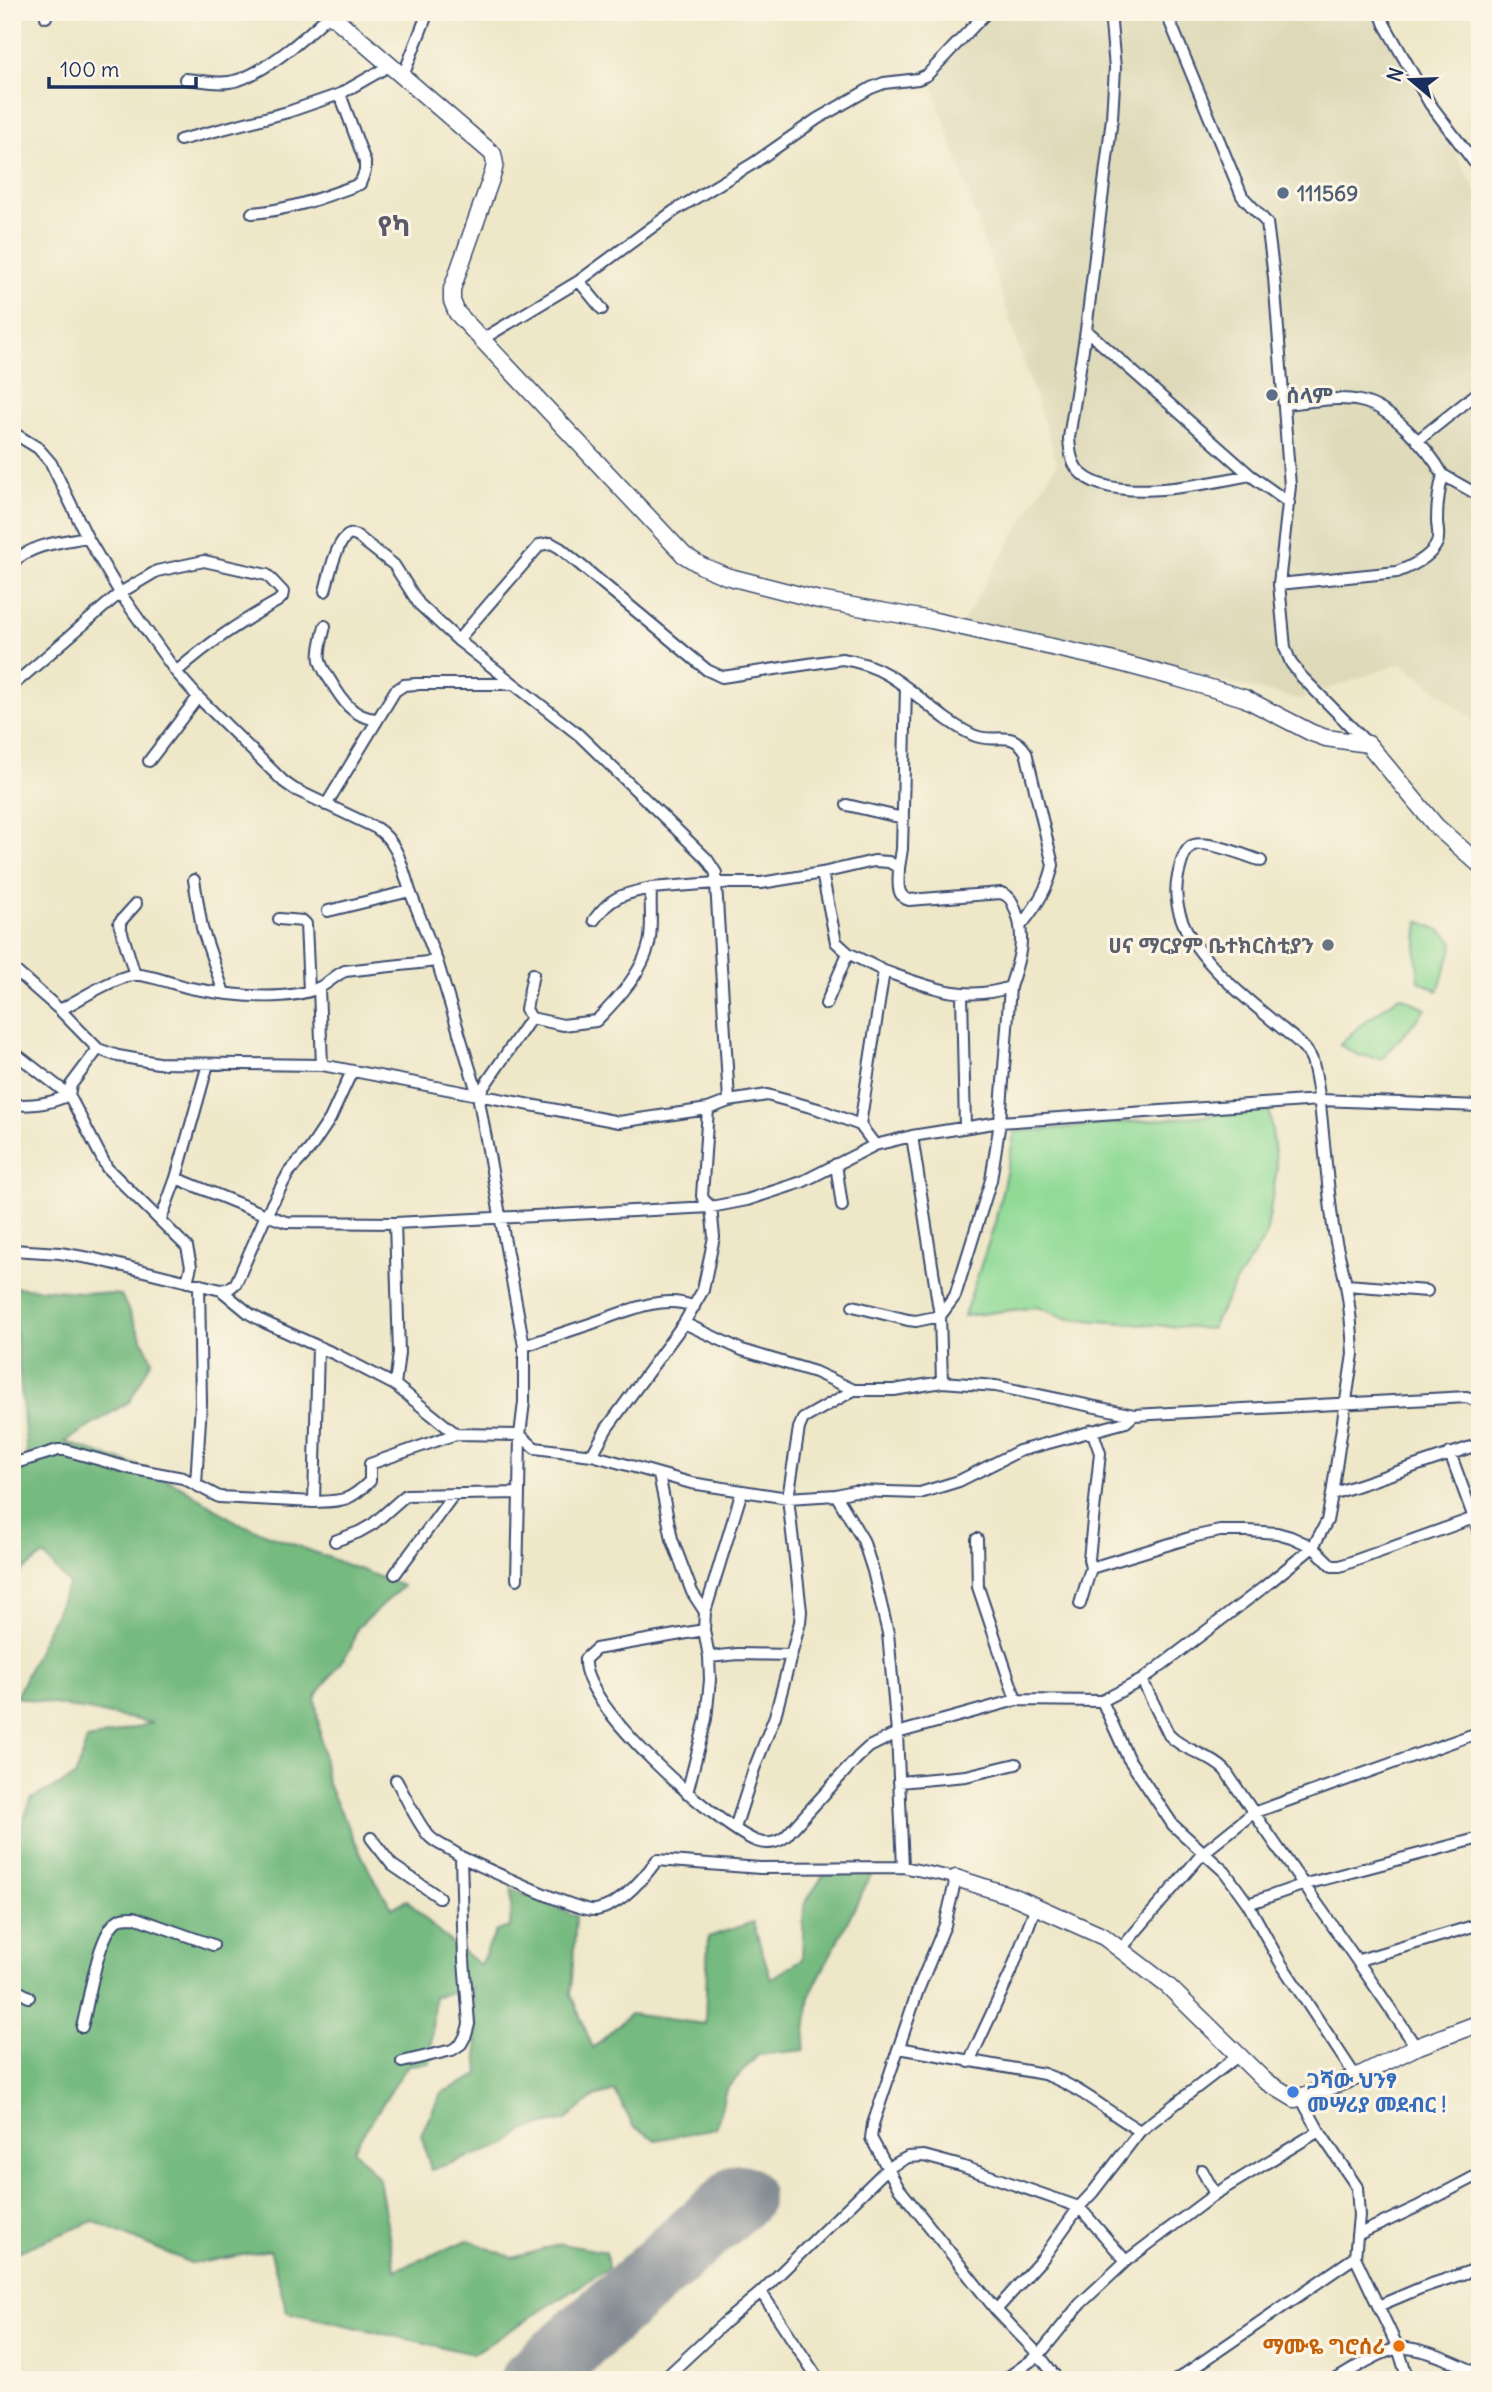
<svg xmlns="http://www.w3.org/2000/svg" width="1492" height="2392" font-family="Delius,'Noto Sans Ethiopic',sans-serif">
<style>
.built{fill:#ded9b8}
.green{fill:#90da96;stroke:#56847a;stroke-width:2}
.forest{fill:#74ba7f;stroke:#48746e;stroke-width:2}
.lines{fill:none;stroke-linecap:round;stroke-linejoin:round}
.runway{stroke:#848b93;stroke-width:66}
.street-casing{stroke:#3b4b6e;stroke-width:14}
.secondary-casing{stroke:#3b4b6e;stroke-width:19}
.street{stroke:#fff;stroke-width:10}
.secondary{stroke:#fff;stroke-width:16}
.service-dot{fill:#5c6f8a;stroke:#fcf5e5;stroke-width:2.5}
.worship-dot{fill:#6b7280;stroke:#fcf5e5;stroke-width:2.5}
.shop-dot{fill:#3f7fe0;stroke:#fcf5e5;stroke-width:2.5}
.food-dot{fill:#e8710a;stroke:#fcf5e5;stroke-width:2.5}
.labels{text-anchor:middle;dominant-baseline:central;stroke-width:6;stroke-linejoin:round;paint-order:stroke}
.service-label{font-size:21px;font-weight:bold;fill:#4e5e75;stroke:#fcf5e5;text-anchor:start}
.worship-label{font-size:21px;font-weight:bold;fill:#5b616d;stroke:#fcf5e5;text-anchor:end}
.shop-label{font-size:21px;font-weight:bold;fill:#366cbe;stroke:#fcf5e5;text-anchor:start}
.food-label{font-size:21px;font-weight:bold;fill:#c56008;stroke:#fcf5e5;text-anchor:end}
.district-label{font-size:28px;font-weight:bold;fill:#5c5a68;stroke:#fcf5e5}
</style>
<rect width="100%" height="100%" fill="#fcf5e5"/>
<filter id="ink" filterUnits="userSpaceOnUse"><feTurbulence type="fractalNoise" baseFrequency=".0143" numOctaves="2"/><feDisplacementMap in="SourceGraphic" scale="14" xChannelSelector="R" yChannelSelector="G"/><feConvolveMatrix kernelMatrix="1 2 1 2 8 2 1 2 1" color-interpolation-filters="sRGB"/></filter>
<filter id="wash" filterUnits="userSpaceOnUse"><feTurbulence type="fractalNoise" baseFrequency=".00686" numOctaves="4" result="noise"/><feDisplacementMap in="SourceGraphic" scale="28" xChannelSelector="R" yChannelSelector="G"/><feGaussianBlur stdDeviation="1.57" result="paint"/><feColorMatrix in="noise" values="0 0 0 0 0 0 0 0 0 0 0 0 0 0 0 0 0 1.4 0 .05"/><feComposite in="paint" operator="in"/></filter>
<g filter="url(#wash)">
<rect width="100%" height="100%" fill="#eee7c8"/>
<path class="built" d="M992,12h383l105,185v528l-78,-62 -103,36 -337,-76 95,-160 -126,-383z"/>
<path class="green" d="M1419,921l22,10 11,9 1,6 -15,45 -19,-10 -3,-28z
M1400,996l26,13 -44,50 -24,-4 -18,-10 18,-18z
M1269,1110l8,58 -11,68 -29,44 -26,49 -142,-10 -32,-12 -73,9 31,-93 20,-91z"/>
<path class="forest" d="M12,1287l109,8 31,65 -22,41 -65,41 70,23 45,21 58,37 165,63 -46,42 -6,20 -36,50 12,85 43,89 22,36 15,-8 31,32 42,33 16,-34 14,-4 2,-38 64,27 -5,79 22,53 37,-34 75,10 3,-87 45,-15 18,57 31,-20 2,-54 20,-31 48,-1 -62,122 -6,55 -46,5 -32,34 -10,39 -60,12 -23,-14 -18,-35 -21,6 -28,23 -42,10 -17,14 -76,26 -10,-36 20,-41 38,-18 -7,-88 -38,10 -4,66 -22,2 -55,84 26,30 16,91 73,-30 45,18 48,-14 45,8 2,16 -135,86 -186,-42 -17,-62 -77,14 -100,-43 -81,33v-421l8,-2 11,-32 44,-22 12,-37 66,-17 -137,-26 53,-113 -25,-29 -32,24v-107l16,-5z"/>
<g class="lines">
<path class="runway" d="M533,2380l207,-183"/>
</g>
</g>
<g filter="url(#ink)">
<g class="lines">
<defs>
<path id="street" d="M1110,12l5,56 -3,50 -26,212 -17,108c1,11 1,21 8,31 30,38 133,14 173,6
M1166,12l76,184 25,27 7,54 16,209 -11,98 6,64 6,15 10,13 67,68
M1380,12l5,13 45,79 50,66
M46,17v-5
M403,76l25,-64
M185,79c14,1 30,5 44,3 31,-4 79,-47 101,-68
M180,140l108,-28 52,-18
M252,213c39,-3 72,-16 108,-29l5,-13v-9l-25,-68 49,-28
M579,281l23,28
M1086,330l164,145 39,28
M481,340l98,-59 95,-70 80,-48 63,-44 54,-31 13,-5 34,-4 9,-4 60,-63
M12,432l26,16 13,15 36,74 33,56 56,79 22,25 86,85 10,7 82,39c22,14 26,39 34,63l-82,20
M1417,441l63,-50
M1443,475l37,21
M12,563c20,-19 49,-21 75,-26
M1279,584l118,-12c13,-5 34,-15 40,-29 3,-8 0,-15 0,-23 0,-15 2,-30 6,-45 -15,-27 -52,-68 -83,-74 -23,-5 -52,1 -76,3
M325,591c4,-14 10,-45 21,-54 4,-4 7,-2 11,-1l37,29 25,39 40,37
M325,626c-2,10 -7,24 -5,34 1,7 7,15 10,20 12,20 22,37 46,39
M12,686l108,-93 37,-22 47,-10 63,14 16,17 -1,5 -4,4c-39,22 -68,41 -102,71
M149,761l49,-64
M326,805l69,-114 9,-6 12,-1h96
M847,805l56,13
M1261,861c-14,-5 -60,-24 -71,-14 -7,6 -10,20 -12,29 -14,62 60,115 101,150 11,9 28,21 33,34 6,20 8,43 10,63 3,32 6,63 10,95 2,23 10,45 14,67 4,23 6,46 7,69l-21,140
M899,868l3,-19 4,-162
M822,873l14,69 12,11 36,18
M194,880l8,48 22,65
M279,919l24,2 3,3 3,67
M594,920c17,-24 30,-26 57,-32
M1022,924c13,-16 27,-38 31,-59l-27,-113c-15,-24 -31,-7 -53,-17 -49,-23 -71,-68 -131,-76l-120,18 -15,-7 -147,-122 -9,-5 -11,2 -77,89 -4,7 120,94 128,124 9,14v10h45l61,-10 52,-12 15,1 10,6c0,12 -4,28 10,32l92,-7c9,3 11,8 14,16 12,28 4,51 -5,78 -45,16 -83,-1 -126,-16l-24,154 -42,-16 -51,-14 -38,6 -21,8 -89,13 -141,-27 46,251v56l-4,33 15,13 57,7 99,28 97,15 48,-3 18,-4 66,2 39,-12 60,-30 107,-29 8,-7
M12,968l48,42 38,39 20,7 40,7 164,2 156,30 -41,-134 -27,-70
M135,975l-16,-52 17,-19
M319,988l3,77
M962,995l3,132
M826,1004l22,-51
M60,1010c20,-11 51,-31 73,-35 11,-2 44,10 57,13 37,7 93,15 128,0 10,-4 17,-13 27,-17l92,-10
M531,1018l-5,-9 7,-35
M98,1049l-27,36 -2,10 38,73 80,79 4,19 -4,16
M12,1051l57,44c-19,9 -35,10 -56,10
M478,1095l53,-77 32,7 33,-4c21,-21 50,-52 54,-83 2,-16 0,-33 1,-50l65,-5 13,218
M860,1125l15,20
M912,1136l28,180 2,66
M836,1164l6,42
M176,1178l90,37 23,-43 21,-23 20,-30 22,-48
M161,1219l15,-41 32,-114
M12,1250l48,3 35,6 126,31 29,24 14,8 73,33 58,30 4,-32 -4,-130
M1346,1285l81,6
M221,1290l9,-2 6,-5 30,-68 20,7 109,1 316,-16 36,-7 55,-18 73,-37 37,-9 88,-14 320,-22 160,6
M853,1306l55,14 8,1 24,-5 15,-20 36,-116 9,-58 10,-135
M684,1323l58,27 73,22 39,18
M524,1346c21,-7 42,-14 63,-21 32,-10 74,-33 107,-18
M318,1347l-4,155c28,-1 35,0 56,-21v-17l86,-30
M1092,1430l8,23 -11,106 2,9 105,-32 24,-5h28l29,2 14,4 22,10 19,19h8l134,-48 6,18
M1450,1453l24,65
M592,1455l15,-27 77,-105 19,-33 11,-53 -3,-30 -7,-7 -2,-4 6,-87
M12,1464l46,-14h7l64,18 54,10 36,19 95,5
M659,1475l13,64 20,53 13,20 -1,18 5,27 1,23 -4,39 -19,74
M196,1484l5,-81 -2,-119
M836,1495l27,45 10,31 15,62 9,100 6,134
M977,1539l1,48 38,113
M335,1541l24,-9 14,-8 33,-29 113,-2 1,-58 -64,-1 -61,-49
M395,1574l59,-80
M517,1579l2,-86
M1080,1604l11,-36
M705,1612l37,-121
M704,1630l-108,19 -11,10c-5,46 130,165 171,182 11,4 22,2 30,-5l72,-79 11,-10 28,-14 119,-33 86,1 26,57 45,67 52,47 23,32 32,58 76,115
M709,1657l29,-3 53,1
M1142,1680l122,-93 49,-40 14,-26 5,-27 148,-50
M1102,1701l40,-21 27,55c15,16 40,19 56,35 62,94 129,183 191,277
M396,1780c10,17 19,39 32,55 8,10 23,13 33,22 23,10 117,56 135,53 24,-4 47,-31 61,-50l103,8 143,-1 53,11 -11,47 -27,65 -45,134 -2,14 27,49 98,123 43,45 19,25
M899,1782l67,-6 50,-12
M735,1828l19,-59 21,-53 25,-94 1,-11 -13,-113 11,-70 4,-9 51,-29h40l48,-8 54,4 138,29 333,-18 13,6
M371,1838l21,27 47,32
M1248,1904l54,-19 178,-47
M1120,1950l83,-97 50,-40 227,-81
M1359,1960l121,-36
M12,1988l17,9
M82,2027c7,-23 16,-102 40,-109 4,-1 8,-1 12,-1l79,28
M899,2048l145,26c36,13 64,38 96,57
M402,2062l50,-12 9,-6 5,-9 3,-11 -5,-64 -3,-103
M969,2062l42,-90 25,-66
M1301,2098l18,33 38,56 2,29 -4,41 43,91 10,32
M1202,2170l13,24
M1357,2235l62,-29 61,-32
M761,2292l58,88
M1378,2306l45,-19 57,-19
M996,2310l47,-52 36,-51 47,54
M663,2380l61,-57 37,-31 127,-124 20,-11 16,-1 37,10 118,41 14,-15 47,-61 99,-76
M855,2380h8
M1004,2380l35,-25 41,-51 46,-43 89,-67 104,-63
M1176,2380l179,-123
M1335,2380c19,-11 39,-25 60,-31 22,-6 64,16 85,25"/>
<path id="secondary" d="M328,12l165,142 2,10 -2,9 -41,116v12l5,12 227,242 18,11 24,10 93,24 112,20 175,39 71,19 67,20 68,35 14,5 42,6 68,82 44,39
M956,1878l59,19 89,40 64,49 97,95 30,18 61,-22 60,-30 64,-24"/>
</defs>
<use href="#street" class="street-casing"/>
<use href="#secondary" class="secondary-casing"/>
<use href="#street" class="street"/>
<use href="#secondary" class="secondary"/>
</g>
</g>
<g class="service-dot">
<circle cx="1283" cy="193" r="7"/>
<circle cx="1272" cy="395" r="7"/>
</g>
<circle class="worship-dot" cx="1328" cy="945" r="7"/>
<circle class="shop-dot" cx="1293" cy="2092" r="7"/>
<circle class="food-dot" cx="1399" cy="2346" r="7"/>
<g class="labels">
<g class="service-label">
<text x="1297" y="193">111569</text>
<text x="1286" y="395">ሰላም</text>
</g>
<g class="worship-label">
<text x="1314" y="945">ሀና ማርያም ቤተክርስቲያን</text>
</g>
<g class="shop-label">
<text x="1307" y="2080">ጋሻው ህንፃ<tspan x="1307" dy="24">መሣሪያ መደብር !</tspan></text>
</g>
<g class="food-label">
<text x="1385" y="2346">ማሙዬ ግሮሰሪ</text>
</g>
<g class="district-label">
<text x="394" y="226">የካ</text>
</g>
</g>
<rect width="1492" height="2392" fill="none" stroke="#fcf5e5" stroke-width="42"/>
<g transform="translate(1411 80) rotate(289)" stroke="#fcf5e5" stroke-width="5" paint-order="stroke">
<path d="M0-5L12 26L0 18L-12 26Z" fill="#1b2f5e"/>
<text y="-10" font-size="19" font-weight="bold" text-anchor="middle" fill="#1b2f5e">N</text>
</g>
<path d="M49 77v10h147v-10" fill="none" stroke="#1b2f5e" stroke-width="3.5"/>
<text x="60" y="77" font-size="21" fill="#1b2f5e" stroke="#fcf5e5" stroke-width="5" paint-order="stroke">100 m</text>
</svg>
